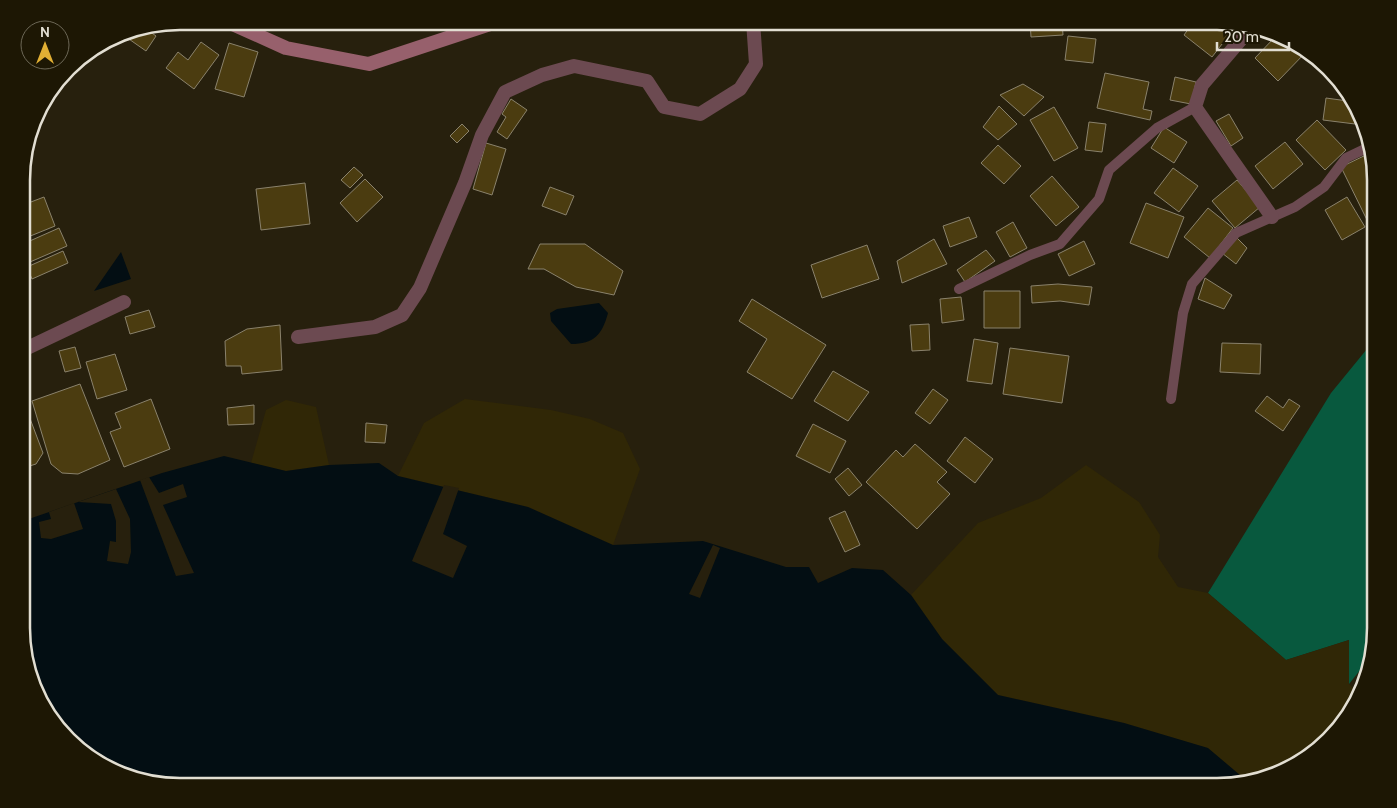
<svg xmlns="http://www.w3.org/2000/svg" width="1397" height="808" font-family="Cabin,sans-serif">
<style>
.forest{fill:#08593e}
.sand{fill:#302706}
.water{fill:#030e13}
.pier{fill:#27200d}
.building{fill:#4b3c10;stroke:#8a826c}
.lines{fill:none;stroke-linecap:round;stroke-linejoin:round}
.service{stroke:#6c4a51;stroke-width:10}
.minor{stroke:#6c4a51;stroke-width:14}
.secondary{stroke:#97606c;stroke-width:14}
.rim{fill:none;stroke:#e2ded2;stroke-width:2.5}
</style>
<rect width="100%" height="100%" fill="#27200d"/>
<path class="forest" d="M1375,289v349l-6,21 -20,25v-44l-63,20 -78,-67 123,-200 36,-44z"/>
<path class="sand" d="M465,399l86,11 39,9 33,14 17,36 -27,76 -85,-38 -130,-31 26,-53z
M286,400l30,7 13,58 -43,6 -35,-8 15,-53z
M1086,465l53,37 21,33 -2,22 20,30 30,6 78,67 63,-20v44l10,10 -5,14 -57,57 -50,16 -40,-33 -83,-25 -126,-28 -56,-56 -31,-44 67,-72 63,-25z"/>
<path class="water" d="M121,252l10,27 -37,12z
M599,303l9,10c-6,22 -14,31 -37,31l-20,-23 -1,-8 7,-4z
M224,456l62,15 43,-6 50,-2 19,13 130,31 85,38 90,-4 83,26h23l9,16 34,-15 31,2 28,25 31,44 56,56 126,28 84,25 39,33 -20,5 -1048,1 -79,-22 -52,-49 -25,-67v-128l139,-48z"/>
<path class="pier" d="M149,477l10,16 24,-9 4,13 -24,8 31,68 -18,3 -36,-96z
M444,485l15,3 -16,46 24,12 -14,32 -41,-17z
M116,489l14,30 1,33 -3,12 -21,-3 3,-20 6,1v-21l-5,-17 -33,-2z
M74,503l9,26 -32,10 -10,-1 -2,-16 12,-3 -2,-7z
M713,545l7,3 -20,50 -11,-4z"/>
<path class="building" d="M1030,21h32l1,14 -32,2z
M1194,21h24l18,5 -24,31 -28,-22z
M145,28l11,8 -10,15 -20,-14 5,-6z
M1068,36l28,3 -3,24 -28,-3z
M1275,37l22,6 9,9 -28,29 -23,-23z
M201,42l18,13 -25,34 -28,-21 12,-16 10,8z
M229,43l29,9 -14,45 -29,-8z
M1105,73l44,9 -6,27 9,2 -2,9 -53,-12z
M1175,77l21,5 -5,22 -21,-4z
M1023,84l21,13 -20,19 -24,-21z
M1326,98l29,4 2,8 -2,14 -32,-4z
M511,99l16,11 -20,29 -10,-7 9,-15 -4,-3z
M999,106l18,18 -19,16 -15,-13z
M1054,107l24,41 -24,13 -24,-41z
M1229,114l14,24 -12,8 -15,-25z
M1317,120l29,30 -21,20 -29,-30z
M1089,122l17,2 -4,28 -17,-2z
M462,124l7,7 -12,12 -7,-7z
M1164,127l23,15 -13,21 -23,-15z
M1285,142l18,22 -30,25 -18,-23z
M486,143l20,6 -14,46 -19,-6z
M998,145l23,21 -17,18 -23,-21z
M1370,153l5,16v50l-7,3 -27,-55z
M354,167l9,8 -13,13 -9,-8z
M1173,168l25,18 -19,26 -25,-19z
M1052,176l27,31 -23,19 -26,-30z
M365,179l18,18 -26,25 -17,-19z
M1237,180l23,27 -25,21 -23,-27z
M305,183l5,41 -49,6 -5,-41z
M550,187l24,9 -8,19 -24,-9z
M44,197l11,29 -32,13v-34z
M1347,197l18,30 -23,13 -17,-30z
M1146,203l38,14 -16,41 -38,-15z
M1208,208l25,20 -23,30 -26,-21z
M969,217l8,20 -27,10 -7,-21z
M1013,222l14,26 -17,9 -14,-25z
M59,228l8,18 -44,19v-21z
M1237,238l10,10 -11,16 -14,-11z
M934,239l13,25 -45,19 -5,-22z
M1084,241l11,23 -26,12 -11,-22z
M540,244h45l38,27 -9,24 -38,-8 -32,-18h-16z
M867,245l12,34 -57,19 -11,-33z
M986,250l9,11 -30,21 -8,-12z
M63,251l5,12 -36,16 -5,-12z
M1205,278l27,17 -8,14 -26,-10z
M1058,284l34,3 -3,18 -29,-4 -28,2 -1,-17z
M984,291h36v37h-36z
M961,297l3,23 -22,3 -2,-24z
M752,299l74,46 -34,54 -45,-27 20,-33 -28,-18z
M149,310l6,17 -25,7 -5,-17z
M929,324l1,26 -18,1 -2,-26z
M280,325l2,45 -40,4 -1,-8h-15l-1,-25 22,-12z
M974,339l24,4 -6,41 -25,-3z
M1222,343l39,1 -1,30 -40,-2z
M75,347l6,21 -16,4 -6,-21z
M1010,348l59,8 -7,47 -59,-9z
M115,354l12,36 -30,9 -11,-37z
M833,371l36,21 -21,29 -34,-20z
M80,384l30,76 -32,14 -16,-1 -11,-9 -19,-63z
M933,389l15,11 -18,24 -15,-11z
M1267,396l16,12 6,-9 11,7 -17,25 -28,-20z
M151,399l19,50 -46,18 -14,-35 11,-4 -6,-15z
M23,400l20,53 -7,11 -13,4z
M254,405v19l-26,1 -1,-17z
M366,423l21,2 -2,18 -20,-1z
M813,424l33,17 -16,32 -34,-17z
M965,437l28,22 -18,24 -28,-22z
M915,444l32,28 -10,10 13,12 -33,35 -51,-47 30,-32 7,7z
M848,468l14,17 -13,11 -14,-17z
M845,511l15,34 -15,7 -16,-34z"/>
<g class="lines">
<path class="service" d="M959,289l71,-34 30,-11 39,-45 10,-29 48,-42 38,-21
M1171,399l12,-86 9,-29 44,-51 59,-26 29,-20 22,-29 23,-11"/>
<path class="minor" d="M1249,30l-47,55 -7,22 77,110
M298,337l77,-10 27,-12 18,-27 45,-105 17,-48 23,-43 37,-17 32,-9 73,15 17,26 36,7 40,-25 16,-25 -3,-43
M23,350l101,-48"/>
<path class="secondary" d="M226,21l60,27 83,16 130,-43"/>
</g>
<path d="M0 0H1397V808H0ZM180 30H1217A150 150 0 0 1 1367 180V628A150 150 0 0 1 1217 778H180A150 150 0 0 1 30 628V180A150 150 0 0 1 180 30Z" fill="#1d1704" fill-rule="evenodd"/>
<path class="rim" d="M180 30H1217A150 150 0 0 1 1367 180V628A150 150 0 0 1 1217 778H180A150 150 0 0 1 30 628V180A150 150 0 0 1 180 30Z"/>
<g transform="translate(45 45)"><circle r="24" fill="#1d1704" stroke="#6c6756"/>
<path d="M0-4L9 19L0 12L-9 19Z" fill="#e1af34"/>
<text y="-8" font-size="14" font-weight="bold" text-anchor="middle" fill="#e2ded2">N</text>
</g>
<path d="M1217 42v8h72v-8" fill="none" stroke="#e2ded2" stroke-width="2.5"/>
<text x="1224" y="42" font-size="15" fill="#e2ded2" stroke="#1d1704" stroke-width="4" paint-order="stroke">20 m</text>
</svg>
